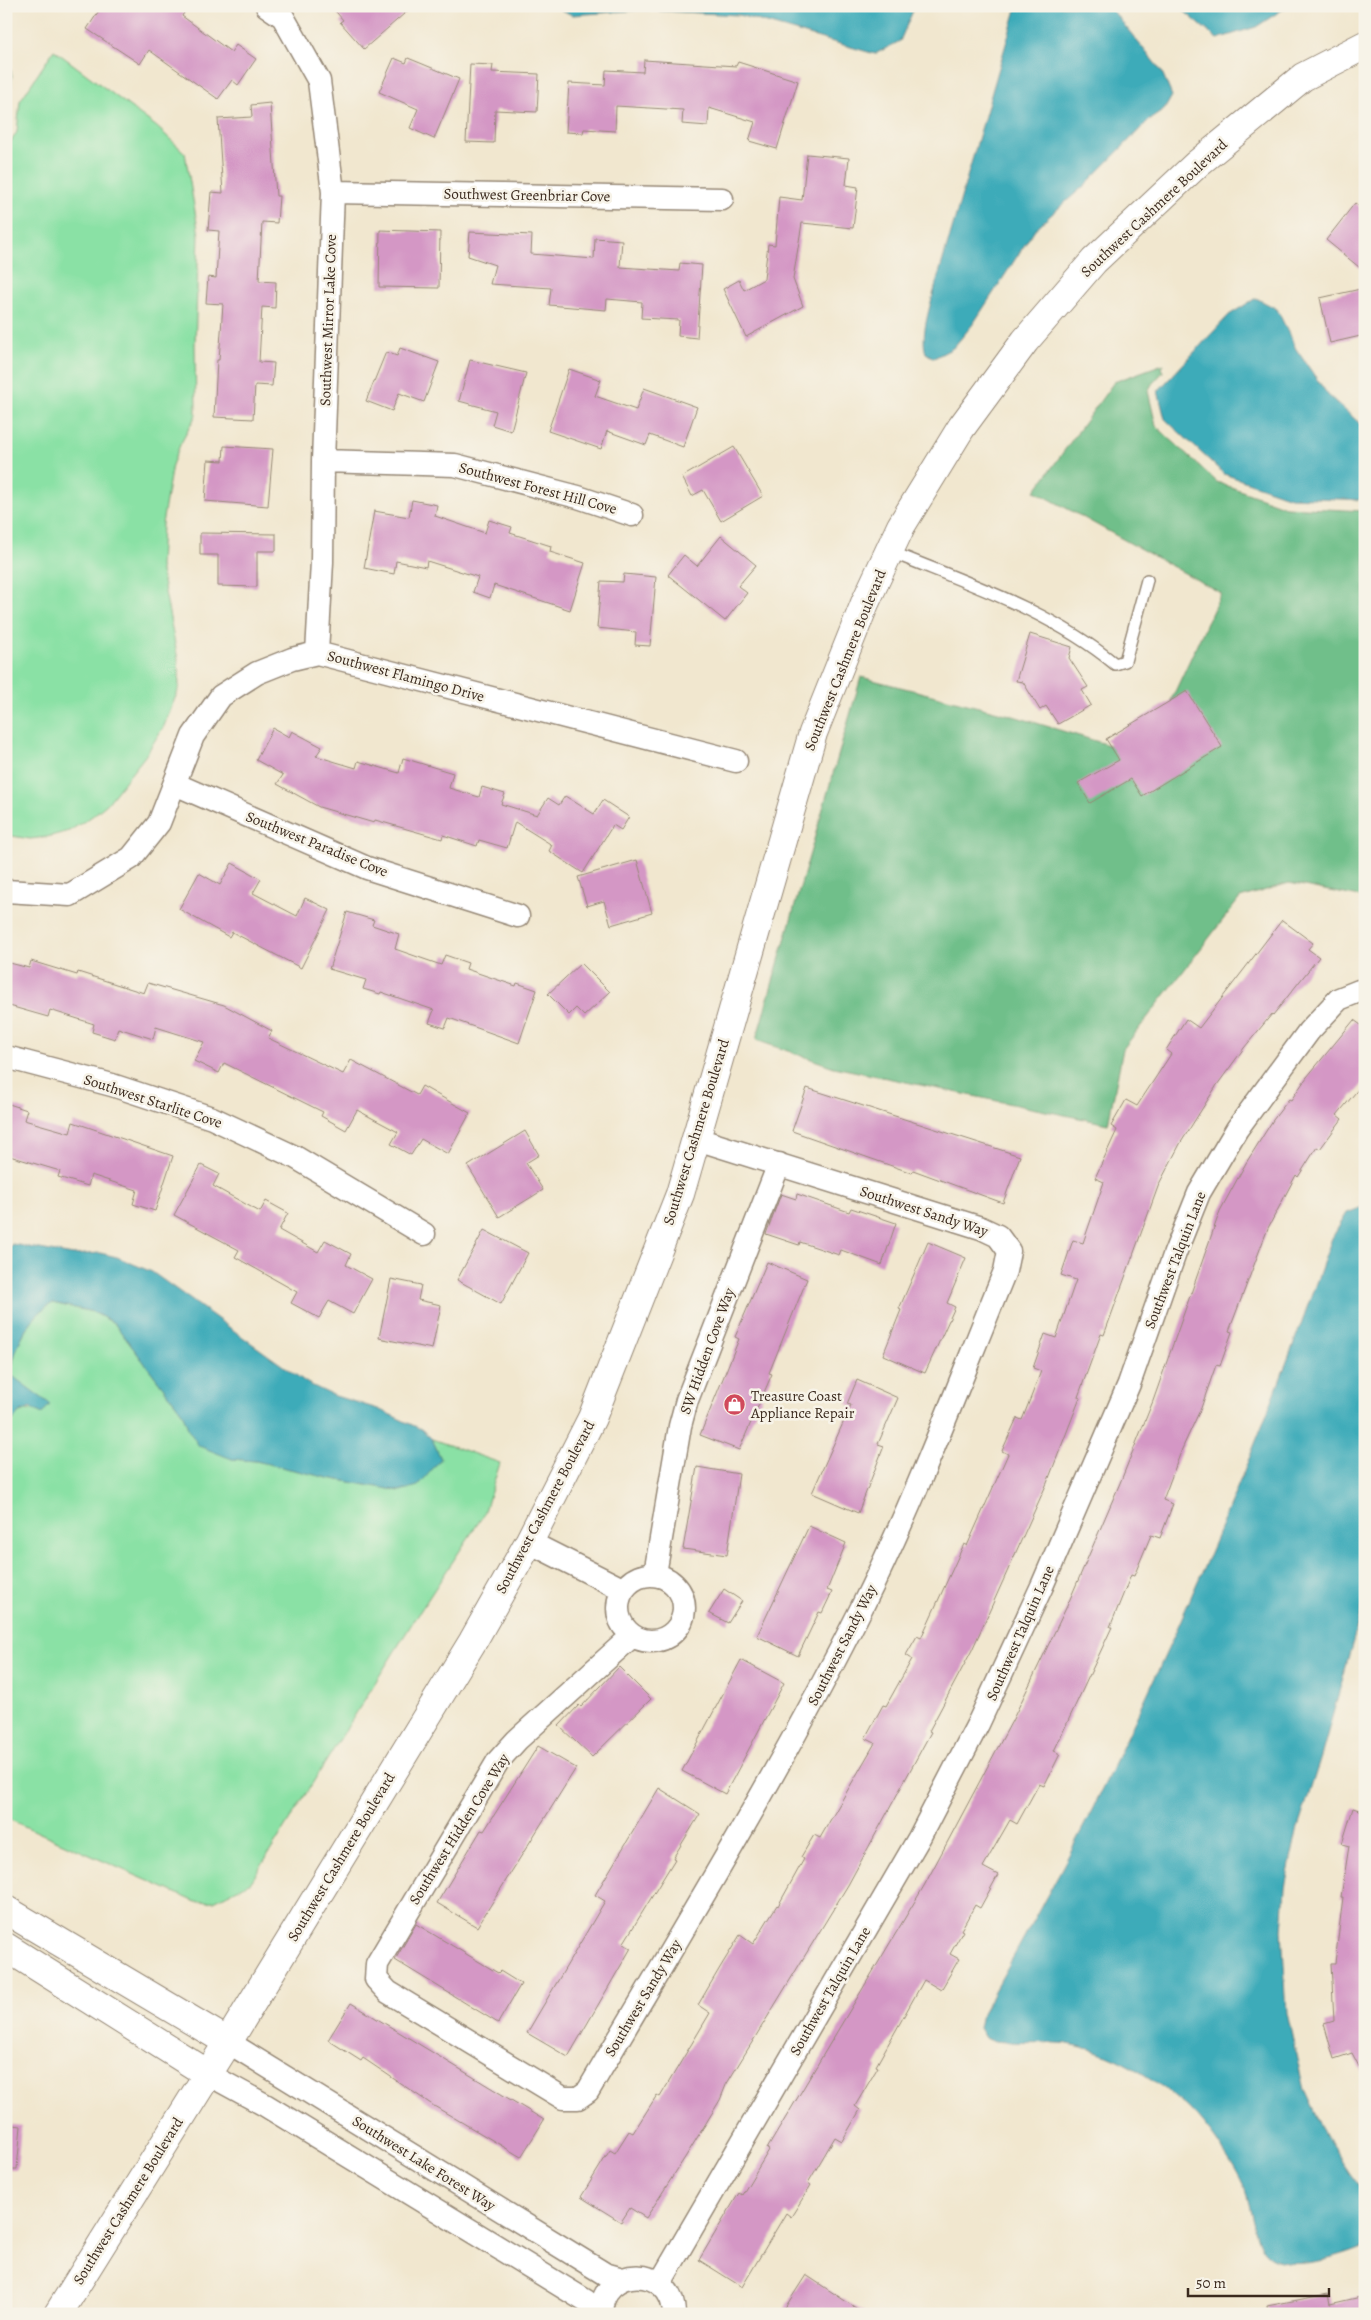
<svg xmlns="http://www.w3.org/2000/svg" width="1371" height="2320" font-family="Alegreya,serif">
<style>
.green{fill:#8ae1a5;stroke:#628662}
.forest{fill:#6fbf8a;stroke:#557454}
.water{fill:#3cabb9;stroke:#3c6a6c}
.building{fill:#d497c5}
.lines{fill:none;stroke-linecap:round;stroke-linejoin:round}
.service-casing{stroke:#968876;stroke-width:14}
.minor-casing{stroke:#968876;stroke-width:25}
.tertiary-casing{stroke:#968876;stroke-width:30}
.service{stroke:#fff;stroke-width:11}
.minor{stroke:#fff;stroke-width:22}
.tertiary{stroke:#fff;stroke-width:28}
.labels{text-anchor:middle;dominant-baseline:central;stroke-width:5;stroke-linejoin:round;paint-order:stroke}
.street-label{font-size:15px;fill:#3b2a1e;stroke:#f7f3e8}
.poi-label{font-size:15px;fill:#3b2a1e;stroke:#f7f3e8;text-anchor:start}
</style>
<rect width="100%" height="100%" fill="#f7f3e8"/>
<filter id="ink" filterUnits="userSpaceOnUse"><feTurbulence type="fractalNoise" baseFrequency=".02" numOctaves="2"/><feDisplacementMap in="SourceGraphic" scale="10" xChannelSelector="R" yChannelSelector="G"/><feConvolveMatrix kernelMatrix="1 2 1 2 8 2 1 2 1" color-interpolation-filters="sRGB"/></filter>
<filter id="wash" filterUnits="userSpaceOnUse"><feTurbulence type="fractalNoise" baseFrequency=".0096" numOctaves="4" result="noise"/><feDisplacementMap in="SourceGraphic" scale="20" xChannelSelector="R" yChannelSelector="G"/><feGaussianBlur stdDeviation="1.12" result="paint"/><feColorMatrix in="noise" values="0 0 0 0 0 0 0 0 0 0 0 0 0 0 0 0 0 1.4 0 .05"/><feComposite in="paint" operator="in"/></filter>
<g filter="url(#wash)">
<rect width="100%" height="100%" fill="#f1e7cf"/>
<path class="green" d="M54,50l103,77 28,26 14,82 -4,109 1,71 -16,30 -8,20 -10,59 -2,42 18,94 1,28 -15,38 -19,30 -38,48 -16,13 -22,14 -22,6 -17,2 -24,-4v-686l11,-17 3,-31z
M6,52l6,24 -6,55z
M52,1303l41,9 21,11 68,89 7,19 43,28 24,2 72,17 72,13 41,-32 -9,-20 68,24 -16,51 -73,111 -160,257 -37,19 -18,1 -190,-84v-390l13,-15 31,-8 -39,-29c2,-27 17,-59 41,-73z"/>
<path class="forest" d="M1163,364l-2,4 2,4 -11,12 -4,7 8,35 61,56 69,25 79,4v387l-76,-15 -49,15 -117,151 -15,75 -274,-57 -78,-27 105,-363 149,38 135,41 76,-163 -186,-102 79,-109z"/>
<path class="water" d="M554,6h361l-15,35 -25,13 -136,-39 -97,-5 -70,5z
M1017,6h92l53,66 10,24 -8,14 -15,10 -64,65 -50,44 -62,95 -20,24 -19,10 -8,-5c-7,-18 7,-56 12,-76z
M1178,6h110l-32,21 -39,12z
M1256,298l21,11 19,40 32,46 37,33v72l-75,-3 -66,-23 -59,-55 -7,-28 71,-76z
M1365,1206v392l-44,159 -24,74 -12,57 -3,43 5,82 17,77 23,50 38,55v51c-23,10 -87,30 -103,3 -8,-14 -11,-43 -17,-59 -9,-24 -41,-69 -61,-86 -33,-28 -73,-53 -116,-60 -16,-3 -74,1 -83,-6 -2,-3 -4,-7 -6,-10l3,-14c36,-67 74,-132 108,-200 92,-186 173,-379 242,-576l15,-25z
M12,1244l61,11 27,-2 17,4 35,15 155,111 25,12 46,14 43,20 11,10 9,20 -23,27 -18,5 -72,-13 -72,-17 -24,-2 -33,-13 -10,-15 -7,-19 -68,-89 -21,-11 -40,-9c-25,13 -40,46 -42,72l39,29 -8,10 -11,-6 -12,5 -13,15v-177z"/>
<g id="blocks">
<path class="building" d="M102,6h86l-6,10 49,36 5,-7 20,14 -18,26 -6,-5 -14,19 -69,-49 -9,14 -53,-35z
M331,6h82l-49,43 -24,-27 3,-2z
M394,58l12,5 2,-5 51,21 -25,60 -24,-11 8,-19 -39,-17z
M644,60l92,6 2,-4 60,19 -21,68 -28,-8 6,-19 -46,-14 -1,18 -26,-2 1,-14 -67,-4 -1,25 -31,-2 -1,4 -17,-1 3,-49 36,2 1,-15 37,2z
M470,64l23,1 -1,7 47,2 -2,38 -42,-2 -1,33 -28,-1z
M270,103l6,93h3l-2,27 -15,-1 -3,59 17,1 -1,26 -13,-1 -3,55 15,1 -2,23 -17,-1 -2,34 -39,-2 3,-57h2l4,-56 -17,-1 2,-26 8,1 3,-47 -11,-1 3,-38 12,1 -5,-74 34,-2 -1,-12z
M807,154l42,4 -3,27 12,2 -5,41 -51,-5 -9,56 10,27 -57,31 -23,-48 16,-9 5,10 20,-11 4,-35 7,1 4,-48 23,3z
M1355,203l10,8v61l-39,-32z
M380,230l60,2 -1,56 -60,-1z
M470,232l62,3 -1,19 63,5 1,-21 27,2 -2,27 59,4 1,-8 22,2 -5,73 -19,-2 1,-16 -38,-2 1,-16 -35,-3 -1,11 -57,-5 2,-17 -61,-4 5,-19 -27,-9z
M1365,288v47l-35,8 -10,-45z
M400,348l39,14 -15,40 -25,-9 -7,18 -26,-10 20,-49 11,4z
M470,360l56,13 -15,58 -19,-6 4,-14 -37,-10z
M569,369l32,11 -6,16 41,14 8,-22 53,19 -14,40 -33,-12 -4,10 -39,-14 -6,18 -53,-18z
M224,446l49,3 -5,57 -63,-5 3,-41 15,1z
M734,447l29,49 -42,25 -18,-31 -11,6 -10,-19z
M412,500l25,5 -2,11 50,17 4,-13 23,7 -2,6 41,13 -1,6 35,11 -15,47 -76,-25 -4,13 -17,-6 5,-15 -51,-16 -1,6 -30,-6 -2,13 -30,-6 10,-57 35,6z
M200,533l76,1v17h-19v36l-39,-1v-31h-18z
M721,536l35,29 -18,21 9,7 -22,28 -57,-46 16,-20 13,11z
M624,574l32,3 -6,69 -15,-1 1,-13 -39,-4 4,-47 22,1z
M1030,634l42,13 -3,11 19,29 -6,3 9,15 -33,19 -12,-18 -6,4 -17,-28 -7,-1z
M1187,691l35,56 -80,49 -11,-17 -41,24 -12,-20 41,-23 -13,-21z
M273,728l16,9 3,-6 30,16 -6,9 40,12 2,-7 41,12 4,-15 50,15 -4,15 30,9 3,-10 23,7 -4,10 36,11 11,-17 11,7 6,-9 29,18 9,-14 26,17 -8,13 -8,-5 -30,48 -34,-22 3,-6 -37,-23 -8,26 -28,-8 -2,6 -34,-11 -1,4 -67,-19 -1,3 -55,-16 -42,-23 6,-9 -27,-15z
M637,860l15,53 -41,12 -7,-24 -17,5 -9,-29z
M232,863l29,16 -8,14 44,23 8,-18 25,12 -29,58 -69,-36 -3,5 -50,-28 20,-36 21,12z
M347,912l27,8 -2,5 27,9 -4,15 46,16 4,-10 23,8 -2,6 50,17 1,-3 20,7 -18,53 -70,-25 -4,10 -16,-5 5,-13 -53,-18 -1,2 -17,-5 3,-9 -37,-11z
M1282,920l31,23 -5,6 11,8 -46,58 -1,-1 -28,34 -27,37 -37,59 -21,40 -55,151 -3,-1 -23,63 2,1 -33,85 -75,167 -43,81 2,1 -83,153 -122,200 -6,15 -34,56 -40,62 -16,-10 -9,14 -40,-25 29,-47 5,3 14,-22 4,2 24,-38 3,2 50,-84 -12,-8 23,-39 19,-31 13,9 24,-39 1,1 26,-47 -3,-2 13,-22 6,3 55,-95 -10,-5 18,-33 3,1 26,-47 -6,-4 11,-19 4,2 43,-94 3,2 41,-92 -6,-3 15,-33 5,2 11,-28 8,-21 -8,-3 12,-34 11,4 20,-58 -15,-5 12,-35 10,3 21,-61 -9,-4 22,-48 -6,-4 15,-26 11,6 34,-52 -5,-4 20,-31 13,9z
M31,961l46,14 1,-3 66,21 4,-10 76,22 48,26 -4,7 75,36 8,-14 66,35 5,-9 48,27 -22,41 -27,-15 -10,16 -20,-11 7,-12 -41,-22 -11,20 -25,-14 2,-4 -99,-49 -5,10 -25,-12 10,-19 -48,-15 -3,12 -35,-11 -3,11 -23,-7 2,-8 -44,-14 -2,7 -42,-12v-43l23,6z
M581,963l29,29 -26,24 -8,-8 -7,7 -21,-21z
M1354,1020l11,8v53l-28,34 5,4 -22,30 -3,-2 -19,30 -2,-2 -28,53 -39,103 3,1 -12,34 -4,-1 -15,43 -19,41 -19,51 10,4 -13,34 -9,-3 -17,41 -3,-1 -21,52h2l-58,124 6,3 -16,32 -5,-2 -22,40 -7,-4 -27,47 15,8 -18,33 -5,-3 -14,25 2,1 -13,23 9,5 -18,31 -17,-10 -48,86 2,1 -23,39 5,4 -18,31 -7,-4 -27,46 3,2 -20,32 -5,-4 -44,74 -43,-27 40,-67 3,2 27,-45 -2,-1 157,-263 89,-167 54,-113 53,-123 33,-82 67,-190 26,-48 27,-43 16,-21 2,1 16,-23z
M807,1088l213,68 -17,47 -90,-33 -1,3 -120,-42z
M6,1103l21,7 -3,10 46,13 3,-11 100,34 -18,55 -22,-7 4,-14 -46,-15 -3,11 -30,-9 2,-6 -54,-16z
M525,1131l14,24 -13,8 17,27 -44,27 -31,-51z
M201,1165l18,9 -6,12 47,26 6,-11 22,12 -9,17 39,22 7,-12 26,14 -5,11 26,14 -19,35 -24,-13 -10,17 -28,-15 6,-11 -62,-35 4,-7 -65,-35z
M781,1194l15,5 1,-5 52,18 2,-4 45,15 -14,42 -41,-15 -2,5 -39,-13 -1,3 -33,-11z
M484,1230l44,23 -27,51 -44,-24z
M928,1242l38,16 -19,45 8,4 -30,66 -42,-18 18,-45 -2,-1z
M767,1262l40,17 -38,94 3,1 -33,76 -39,-15 39,-96 -4,-2z
M391,1279l30,6 -3,15 23,5 -9,44 -53,-11z
M857,1380l41,18 -20,46 6,2 -26,67 -46,-20 39,-88 -4,-1z
M697,1467l42,7 -12,81 -44,-6z
M809,1526l37,17 -19,47 5,2 -10,21 -3,-1 -21,44 -41,-20z
M724,1589l18,12 -14,22 -19,-10z
M741,1660l43,23 -59,111 -43,-23z
M619,1667l32,32 -59,58 -33,-31 20,-21 2,2z
M538,1746l38,22 -99,159 -40,-24 44,-73 3,1z
M659,1788l41,26 -27,44 2,1 -52,85 8,4 -63,109 -41,-24 78,-132 -10,-6z
M1353,1808l12,4v266l-13,-25 -18,6 -10,-35 10,-3 -3,-58h4l8,-66h-2l8,-51 -7,-2z
M416,1924l82,49 2,-2 21,13 -23,39 -103,-63z
M351,2003l193,117 -23,37 -87,-51 -71,-48 -2,3 -33,-21z
M6,2124l15,2 -4,43h-11z
M806,2275l59,39h-84z
M1328,2294l2,10 35,-8v18h-97l-1,-8z"/>
</g>
</g>
<g filter="url(#ink)">
<use href="#blocks" fill-opacity="0" stroke="#968876" stroke-width="1"/>
<g class="lines">
<defs>
<path id="service" d="M889,551c77,32 161,59 226,113l10,-3 22,-81"/>
<path id="minor" d="M267,6l16,11 36,64 14,111 -10,269 -1,101 -5,91
M333,192l389,7
M323,461l132,4 123,32 54,18
M175,784l192,84 151,48
M6,891l64,4 61,-37 28,-35 34,-87 28,-40 36,-23 35,-14 25,-6 419,108
M6,1057l106,28 100,33 83,39 129,77
M529,1542l93,47
M655,1574l25,-148 7,-26 92,-236
M618 1608a33 33 0 1 1 66 0a33 33 0 1 1-66 0Z
M632,1636l-115,104 -19,21 -121,203 -1,15 12,13 175,106h15l10,-7c94,-160 191,-318 274,-484 54,-108 97,-224 143,-336l4,-20 -11,-15 -17,-8 -284,-89
M228,2042l377,232 18,5
M208,2074l57,31 321,196 13,13
M660,2283l259,-445 59,-114 64,-138 87,-202 46,-131 24,-60 38,-64 72,-98 30,-32 20,-8 6,1
M601,2314c0,-50 72,-50 73,0"/>
<path id="tertiary" d="M6,1910l222,132
M6,1947l202,127
M58,2314l170,-272 245,-401 56,-99 63,-124 88,-224 133,-461 52,-130 36,-77 60,-98 64,-87 69,-80 103,-97 106,-87 62,-32"/>
</defs>
<use href="#service" class="service-casing"/>
<use href="#minor" class="minor-casing"/>
<use href="#tertiary" class="tertiary-casing"/>
<use href="#service" class="service"/>
<use href="#minor" class="minor"/>
<use href="#tertiary" class="tertiary"/>
</g>
</g>
<defs>
<symbol id="shop-disc" viewBox="-11 -11 22 22"><circle r="9.5" fill="#d1495b" stroke="#f7f3e8"/><path d="M-5-2.5h2.3a2.7 3.5 0 0 1 5.4 0H5L5.5 6h-11ZM-1.5-2.5h3a1.5 2.3 0 0 0-3 0Z" fill="#fff"/></symbol>
</defs>
<g fill-rule="evenodd">
<use href="#shop-disc" x="722" y="1392" width="25" height="25"/>
</g>
<g class="labels">
<g class="street-label">
<text transform="translate(527 195) rotate(1)">Southwest Greenbriar Cove</text>
<text transform="translate(1154 208) rotate(-43)">Southwest Cashmere Boulevard</text>
<text transform="translate(328 320) rotate(-88)">Southwest Mirror Lake Cove</text>
<text transform="translate(538 488) rotate(15)">Southwest Forest Hill Cove</text>
<text transform="translate(845 660) rotate(-68)">Southwest Cashmere Boulevard</text>
<text transform="translate(406 676) rotate(15)">Southwest Flamingo Drive</text>
<text transform="translate(317 844) rotate(22)">Southwest Paradise Cove</text>
<text transform="translate(153 1101) rotate(18)">Southwest Starlite Cove</text>
<text transform="translate(696 1132) rotate(-73)">Southwest Cashmere Boulevard</text>
<text transform="translate(924 1211) rotate(18)">Southwest Sandy Way</text>
<text transform="translate(1175 1260) rotate(-69)">Southwest Talquin Lane</text>
<text transform="translate(707 1351) rotate(-70)">SW Hidden Cove Way</text>
<text transform="translate(545 1507) rotate(-62)">Southwest Cashmere Boulevard</text>
<text transform="translate(1020 1633) rotate(-66)">Southwest Talquin Lane</text>
<text transform="translate(842 1645) rotate(-63)">Southwest Sandy Way</text>
<text transform="translate(459 1829) rotate(-58)">Southwest Hidden Cove Way</text>
<text transform="translate(341 1857) rotate(-59)">Southwest Cashmere Boulevard</text>
<text transform="translate(830 1991) rotate(-60)">Southwest Talquin Lane</text>
<text transform="translate(643 1998) rotate(-59)">Southwest Sandy Way</text>
<text transform="translate(424 2163) rotate(32)">Southwest Lake Forest Way</text>
<text transform="translate(128 2201) rotate(-58)">Southwest Cashmere Boulevard</text>
</g>
<g class="poi-label">
<text x="751" y="1396">Treasure Coast<tspan x="751" dy="17">Appliance Repair</tspan></text>
</g>
</g>
<rect width="1371" height="2320" fill="none" stroke="#f7f3e8" stroke-width="25"/>
<path d="M1188 2288v8h141v-8" fill="none" stroke="#3b2a1e" stroke-width="2.5"/>
<text x="1196" y="2288" font-size="15" fill="#3b2a1e" stroke="#f7f3e8" stroke-width="4" paint-order="stroke">50 m</text>
</svg>
